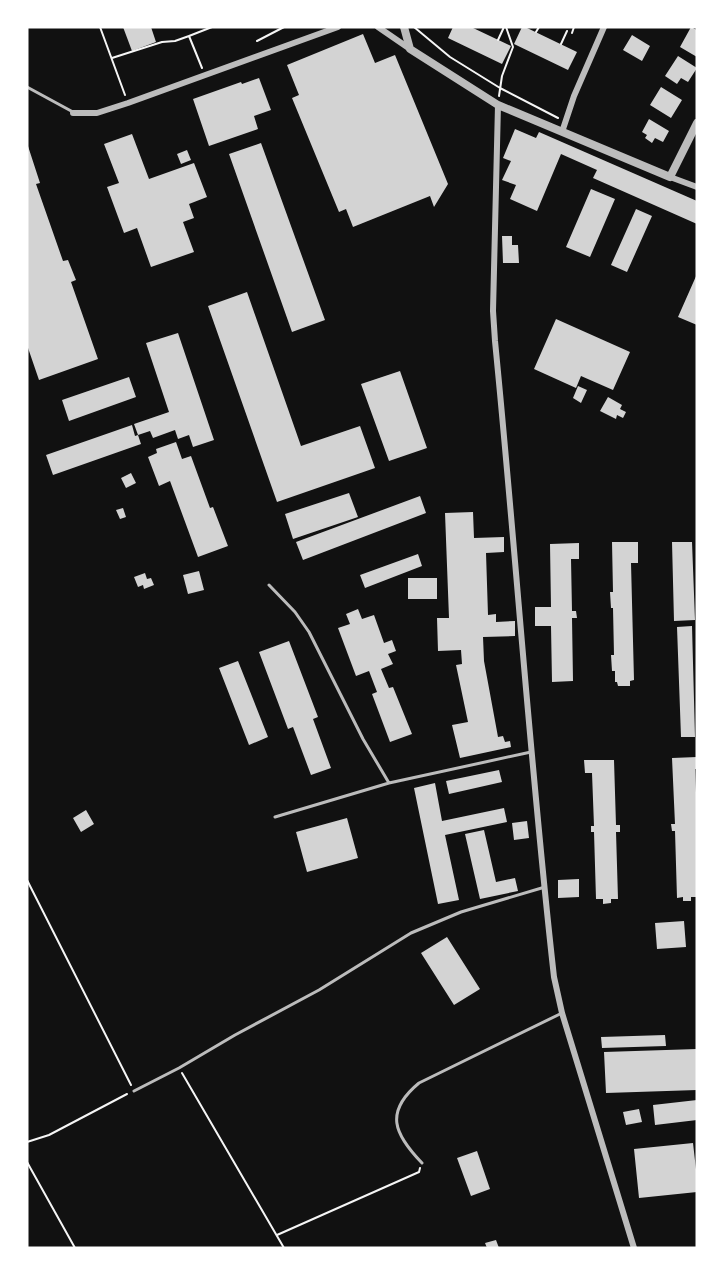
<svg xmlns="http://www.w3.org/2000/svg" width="724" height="1275" font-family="Karla,sans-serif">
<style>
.building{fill:#d3d3d3}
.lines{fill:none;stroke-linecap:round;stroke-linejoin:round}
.path{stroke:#f5f5f5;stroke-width:2}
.service{stroke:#bcbcbc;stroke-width:3}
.minor{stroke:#bcbcbc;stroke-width:6}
.tertiary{stroke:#bcbcbc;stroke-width:8}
</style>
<rect width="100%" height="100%" fill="#111"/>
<path class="building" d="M123,27h28l5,15 -24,9z
M453,27h18l40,19 -9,18 -54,-26z
M522,27h3l52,25 -9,18 -54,-26z
M691,27l6,3v27l-17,-10z
M363,34l12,29 20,-8 53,129 -14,23 -4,-11 -77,31 -7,-18 -7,3 -47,-114 7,-3 -12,-30z
M632,35l18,11 -8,15 -19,-11z
M678,56l19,12 -9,14 -7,-4 -4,6 -12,-8z
M259,78l12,32 -17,6 4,13 -49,17 -16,-47 48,-17 1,2z
M661,87l21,13 -11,18 -21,-13z
M649,119l20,12 -6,11 -8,-4 -3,5 -7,-5 2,-3 -5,-3z
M515,129l21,9 3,-6 158,69v23l-104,-46 4,-8 -36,-16 -24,57 -27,-12 6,-14 -14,-5 9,-19 -8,-3z
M132,134l17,45 45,-16 13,34 -18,7 5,14 -11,4 11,30 -43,15 -14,-39 -13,5 -17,-46 12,-4 -15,-39z
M27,143l13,40 -4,1 27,77 5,-1 8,20 -5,2 27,77 -59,21 -12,-35z
M261,143l64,177 -33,12 -63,-178z
M187,150l4,10 -10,4 -4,-10z
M591,189l24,10 -25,58 -24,-10z
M636,209l16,7 -25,56 -16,-7z
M502,236h10v9h6l1,18h-16z
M697,274v51l-19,-8z
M247,292l54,154 59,-20 15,42 -98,34 -69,-196z
M556,319l74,33 -17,38 -32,-14 -5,12 -42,-19z
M178,333l36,107 -21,7 -4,-12 -11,4 -3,-9 -22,8 -3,-7 -12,4 -4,-11 35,-12 -23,-69z
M400,371l27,77 -38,13 -28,-77z
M129,377l7,20 -67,24 -7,-21z
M578,386l9,4 -6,13 -8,-5z
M608,397l14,8 -2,4 6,3 -3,6 -6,-3 -1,4 -16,-8z
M132,425l3,11 3,-1 3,9 -88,31 -7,-20z
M176,442l6,17 9,-3 19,52 3,-1 15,39 -30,11 -28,-76 -11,5 -11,-29 9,-4 -1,-4z
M131,473l5,10 -10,5 -5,-10z
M349,493l9,24 -65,22 -8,-25z
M420,496l6,17 -123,47 -7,-18z
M123,508l3,9 -6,2 -4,-9z
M473,512l1,26 30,-1v15l-18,1 2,62 8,-1v8l19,-1v15l-32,1 1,24 14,76 5,-1 2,6 5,-1 1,6 -51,11 -8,-33 16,-3 -12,-57 6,-1 -1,-14 -23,1 -1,-33h12l-4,-105z
M612,542h26v21h-7l3,117 -4,1v5h-12l-1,-4h-2v-11h-3l-1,-16h3l-1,-47h-2l-1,-16h3z
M672,542h20l3,78 -21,1z
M579,543v16h-8l1,52h4l1,7h-5l1,63 -21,1 -1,-56h-16v-19h16l-1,-63z
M418,554l4,12 -57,22 -5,-13z
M199,571l5,19 -16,4 -5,-19z
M145,573l2,6 4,-1 3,7 -10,4 -1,-4 -5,2 -4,-10z
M408,578h29v21h-29z
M358,609l4,10 12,-4 10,28 8,-3 4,11 -8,3 5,10 -12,5 8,19 4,-1 19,47 -22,8 -18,-48 5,-2 -8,-21 -13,5 -18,-48 12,-4 -4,-10z
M692,626l3,111h-14l-4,-110z
M289,641l29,76 -5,2 18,49 -20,7 -18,-48 -5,2 -29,-77z
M238,661l30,76 -19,8 -30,-77z
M697,757v12h-2l2,47v81h-6v4h-8v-4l-6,1 -2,-67h-3l-1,-7h4l-3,-66z
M584,760h30l2,65h4v7h-4l2,67h-7v4l-8,1v-5h-7l-2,-67h-3v-6h3l-2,-53h-7z
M499,770l3,12 -53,12 -3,-13z
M435,783l7,38 62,-13 3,14 -62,13 14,65 -21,4 -24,-116z
M86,810l8,14 -13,8 -8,-14z
M347,818l11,40 -51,14 -11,-40z
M527,821l2,17 -15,2 -2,-17z
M484,830l12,52 19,-4 3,13 -38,8 -15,-65z
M579,879v18l-21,1v-18z
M684,921l2,26 -29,2 -2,-26z
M447,937l33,52 -26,16 -33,-52z
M665,1035l1,11 -64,2 -1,-11z
M697,1049v41l-91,3 -2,-41z
M697,1100v20l-42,5 -2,-20z
M639,1109l3,13 -16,3 -3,-13z
M693,1143l4,35v14l-58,6 -5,-49z
M477,1151l13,38 -19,7 -14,-38z
M496,1240l3,8h-12l-2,-5z"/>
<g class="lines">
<path class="path" d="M100,27l25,68
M414,27l36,30 50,31 58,30
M471,27h1
M536,32l3,-5
M572,33l2,-6
M189,36l23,-9
M498,40l6,-13
M257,41l27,-14
M561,44l6,-13
M112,58l50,-16 13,-1 14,-5 13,32
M499,96l3,-20 11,-29 -7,-20
M27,880l104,205
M182,1073l102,175
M27,1142l22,-7 78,-41
M27,1162l48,86
M277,1235l142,-63 1,-4"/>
<path class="service" d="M27,87l46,25
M269,585l26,27 14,20 54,107 26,44
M275,817l114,-34 142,-31
M134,1091l45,-23 56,-33 84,-45 92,-57 50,-21 84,-25
M422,1163c-28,-29 -38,-51 -3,-80l143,-70"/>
<path class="minor" d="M378,27l32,22
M498,105l-5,206 2,30c21,212 35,424 59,636l8,36 72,235
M73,113h24l31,-10 210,-76
M562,132l12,-36 30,-69
M670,177l27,10"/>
<path class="tertiary" d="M404,27l6,22 88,56 172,72 27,-54"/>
</g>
<rect width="724" height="1275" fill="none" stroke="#ffffff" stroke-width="57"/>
</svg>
